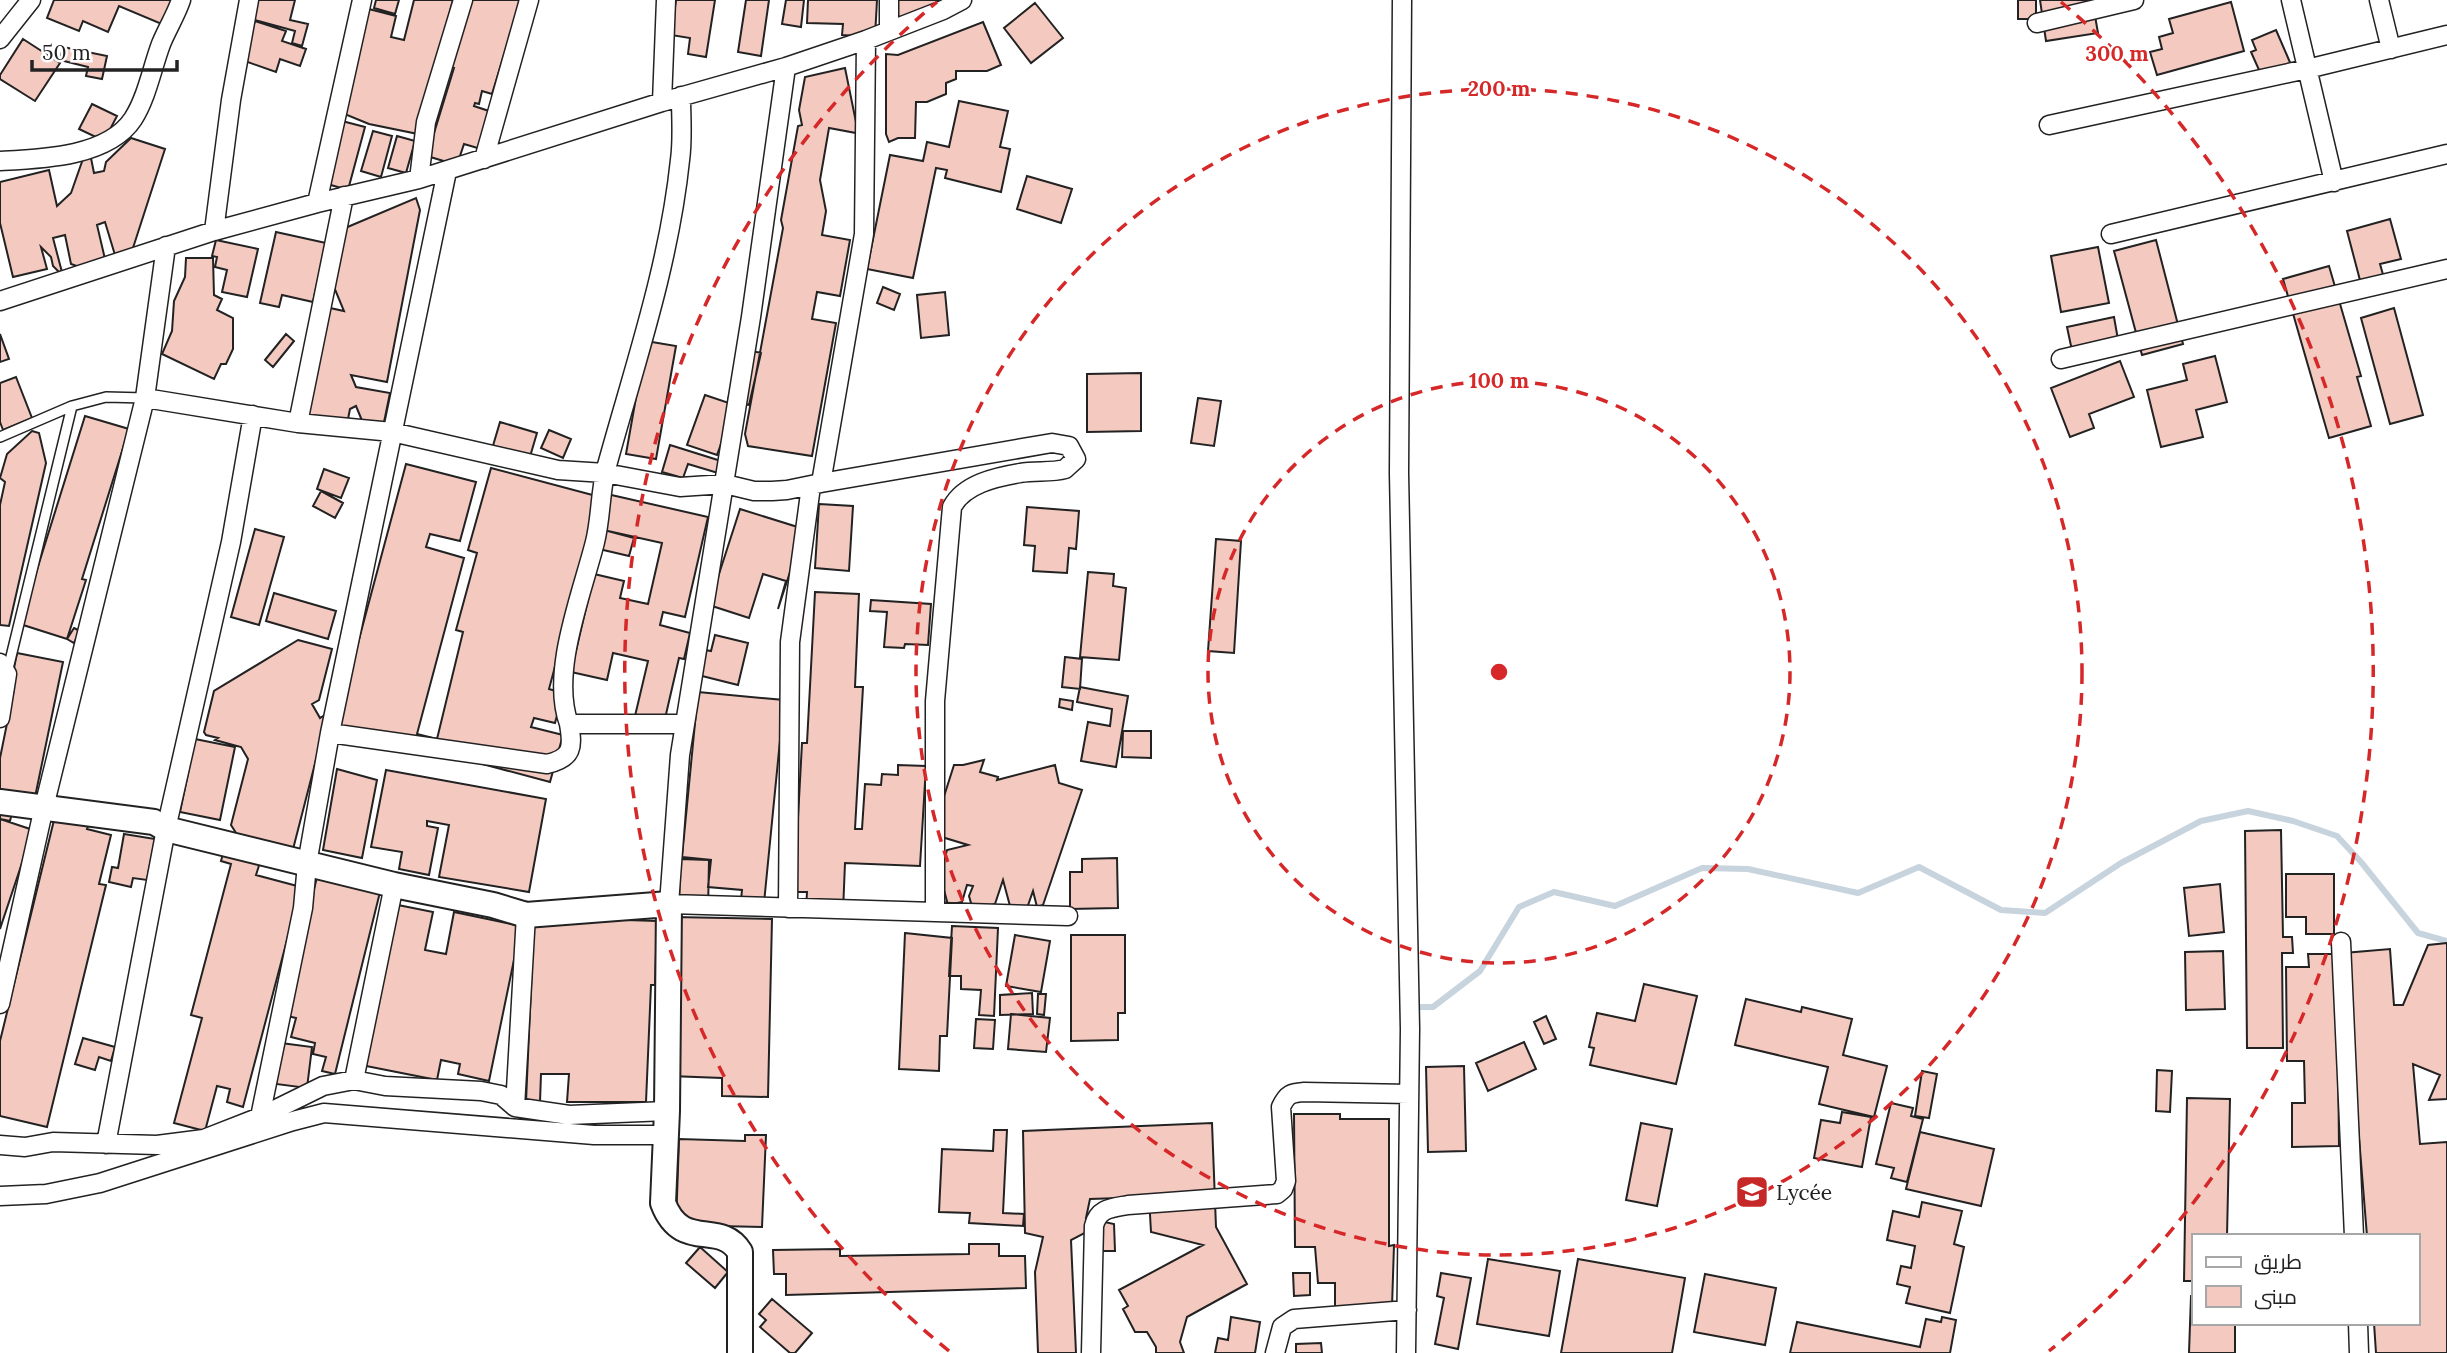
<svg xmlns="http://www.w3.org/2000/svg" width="2447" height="1353" font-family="Lora,Cairo,serif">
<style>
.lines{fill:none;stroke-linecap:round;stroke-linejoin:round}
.stream{stroke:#c7d3dd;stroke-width:6}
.building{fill:#f3c9c0;stroke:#222;stroke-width:2}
.lane-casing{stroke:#222;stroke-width:12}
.street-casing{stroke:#222;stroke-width:21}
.secondary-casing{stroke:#222;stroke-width:28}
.lane{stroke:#fff;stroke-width:9}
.street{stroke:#fff;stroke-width:18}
.secondary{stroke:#fff;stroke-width:24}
.ring{fill:none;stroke:#d62828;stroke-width:3.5;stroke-dasharray:12 9}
.labels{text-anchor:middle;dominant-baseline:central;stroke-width:5;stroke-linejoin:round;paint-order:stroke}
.poi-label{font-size:21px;fill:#222;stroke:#fff;text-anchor:start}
.centre{fill:#d62828;stroke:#fff;stroke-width:3.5}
.ring-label{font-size:21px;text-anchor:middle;font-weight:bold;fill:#d62828;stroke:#fff;stroke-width:5;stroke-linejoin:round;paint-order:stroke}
</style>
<rect width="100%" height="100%" fill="#fff"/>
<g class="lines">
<path class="stream" d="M1420,1007h13l47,-36 39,-64 35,-15 61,14 87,-38 46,1 110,24 61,-26 82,43 44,3 76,-50 80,-42 47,-10 45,10 44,15 24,26 57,71 29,8"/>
</g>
<path class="building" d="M54,0h120l-10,25 -45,-19 -11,26 -25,-11 -4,10 -32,-13z
M256,0h39l-5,20 18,4 -6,22 -10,-3 3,-12 -44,-12z
M376,0h23l-4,14 -21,-6z
M414,0h39l-35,134 -49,-10 -27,-11 23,-105 31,8 -5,21 13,3z
M465,0h56l-29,94 -10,-3 -3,13 -4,-1 -1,3 18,6 -11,37 -17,-5 -7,21 -30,-9 27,-88 -9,-3z
M676,0h39l-9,57 -18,-3 2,-16 -19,-3z
M746,0h23l-8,56 -23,-4z
M786,0h18l-3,27 -19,-3z
M808,0h69l-2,37 -33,-2 1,-11 -36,-1z
M893,0h60l-52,21 -4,-6z
M2018,0h18v19h-18z
M2040,0h79l-24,16 3,17 -52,8z
M2231,2l13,49 -87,24 -7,-23 12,-3 -3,-12 14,-4 -4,-14z
M1035,3l28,35 -32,25 -27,-35z
M255,21l31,10 -4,10 24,8 -6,17 -20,-7 -4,13 -34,-12z
M983,22l18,43 -14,6h-31v8l-10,4v11l-19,8h-11l-1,36h-17l-9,4 -3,-8v-80l12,1z
M2276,30l16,37 -29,12 -12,-27 5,-2 -4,-10z
M23,39l37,24 -25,38 -35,-22v-4z
M63,47l44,9 -5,23 -16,-3 2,-9 -28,-7z
M845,68l12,59 -1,6 -27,-5 -9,52 6,31 -4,24 28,5 -10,56 -23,-4 -5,27 24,4 -24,133 -64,-10 -3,-12 38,-206 -2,-8 17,-94 4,-1 -3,-15 6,-33z
M959,101l49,10 -8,36 10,2 -9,43 -56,-14 2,-8 -11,-2 -23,110 -46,-9 23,-114 33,6 4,-19 22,5z
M92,104l25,12 -13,25 -25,-12z
M342,121l23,6 -17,63 -24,-7z
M373,131l19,5 -11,41 -20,-6z
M397,136l18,5 -9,32 -18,-5z
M131,138l34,11 -33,102 -17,4 -10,-33 -8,3 8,34 -20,10 -14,-5 -6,-29 -12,3 10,38 -10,-10 -2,-9 -10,-10 6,22 -34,8 -13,-54v-41l49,-12 8,36 14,-13 13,-37 7,2 3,15 10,-2 2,-9z
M1027,176l45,13 -11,34 -44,-14z
M416,198l4,12 -33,172 -36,-7 5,12 34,6 -7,34 -20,-4 -7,-17 -6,3 -3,15 -39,-8 22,-108 14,3 -10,-24 4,-56z
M2390,219l11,40 -21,5 4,14 -23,6 -14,-53z
M276,232l50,11 -13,59 -31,-7 -3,12 -19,-4z
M216,240l42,9 -11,48 -25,-5 5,-22 -12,-3 2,-10 -5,-1z
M2156,240l27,104 -41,11 -28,-104z
M2098,247l11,56 -48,9 -10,-56z
M186,258h27l1,37 8,4 -5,11 16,8v31l-7,15h-5l-7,15 -52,-25 10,-23 2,-30 11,-24z
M2329,266l32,110 -4,1 14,49 -42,12 -46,-159z
M883,287l17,7 -6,16 -17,-7z
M945,292l4,43 -28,3 -4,-43z
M2394,308l29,107 -33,9 -29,-106z
M2114,317l6,34 -46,9 -7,-33z
M0,334l9,25 -9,3z
M286,334l8,7 -21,26 -8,-7z
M646,341l30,5 -20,113 -30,-5z
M740,348l21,5 -12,52 -21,-5z
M2215,356l12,46 -31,8 7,27 -42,10 -14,-57 40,-10 -4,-16z
M2120,361l14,36 -45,17 5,14 -24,9 -19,-49z
M1141,373v58l-54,1v-58z
M16,377l16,41 -29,12 -3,-8v-39z
M705,395l30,10 -18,50 -30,-10z
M1198,398l23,3 -7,45 -23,-3z
M85,416l44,13 -47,150 4,1 -19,59 -47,-15z
M500,422l37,11 -8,27 -37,-11z
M549,430l22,9 -8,19 -22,-10z
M32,431l7,2 7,30 -37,163 -9,-1v-120l5,-23 -5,-4 7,-24z
M670,445l51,16 -3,12 -30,-9 -5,14 -21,-6z
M406,464l70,18 -16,59 -30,-7 -4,13 38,11 -47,176 20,5 26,-107 -7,-2 21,-77 -9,-3 23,-82 109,29 -51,192 14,4 -8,30 -21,-5 -3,9 32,8 -13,47 -214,-57z
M324,469l25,9 -8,20 -24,-9z
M321,491l22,12 -8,15 -22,-12z
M607,494l101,23 -23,100 -22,-5 -3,13 30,8 -6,26 -5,-1 -15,65 -29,-7 13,-55 -35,-8 -6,27 -36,-8 23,-98 30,7 -4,17 28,6 14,-61 -63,-14z
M819,504l34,2 -4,65 -34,-3z
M1027,507l52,4 -3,38 -7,-1 -2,25 -34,-2 2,-25 -11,-1z
M740,509l64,20 -26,80 8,-28 -23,-7 -14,44 -40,-13z
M255,529l29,8 -25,88 -28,-8z
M604,530l30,8 -5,18 -30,-7z
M1216,539l25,2 -7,112 -26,-2z
M1088,572l26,2 -1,12 13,2 -7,72 -39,-3z
M815,592l44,2 -4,93h8l-8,142h7l3,-45 16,1 1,-11 16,1v-10l28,1 -6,100 -75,-3 -2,49 -37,-2 1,-18h-13l8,-149h5z
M274,593l62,18 -8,28 -62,-18z
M871,600l60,4 -3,41 -23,-1 -1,4 -20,-1 3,-35 -17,-1z
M74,628l6,3 -6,12 -7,-4z
M715,635l33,8 -10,42 -40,-10 7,-25 6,1z
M298,640l34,9 -13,51 -7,4 8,14 8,-5 -37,144 -48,-13 -12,-19 17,-66 -7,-12 -26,-7 3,-2 -12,-3 -2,-3 10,-41z
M17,653l46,9 -29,140 -34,-7v-37l14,-69 -4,-1z
M1065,657l17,2 -2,30 -18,-2z
M1080,687l48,9 -12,71 -35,-6 7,-39 22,4 2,-17 -35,-7z
M698,692l86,8 -20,203 -23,-3 1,-10 -34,-3 3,-27 -29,-3z
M1060,699l13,2 -1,9 -13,-3z
M1123,731h28v27l-29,-1z
M195,739l40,8 -15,73 -40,-8z
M984,760l-4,12 18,5 -1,3 58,-15 4,18 23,7 -39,115 -6,2 -4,-16 -7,20 -16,-5 -7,-26 -8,24 -22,6 -4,-14 4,-10 -6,-1 -5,17 -14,3 -8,-30 7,-25 21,-5 -36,-11 22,-69h9z
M337,769l40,11 -15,78 -39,-8z
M386,770l160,29 -17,93 -90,-15 10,-52 -22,-4v5l11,2 -9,47 -30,-6 3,-17 -31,-5z
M0,810l12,3 -2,8 -10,-2z
M55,816l34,8 -2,5 24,6 -12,49 7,1 -59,242 -47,-11v-75z
M0,819l33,11 -33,99z
M2281,830l2,107h9l1,16h-11l1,95h-36l-2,-217z
M124,834l31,5 -8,41 -14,-2 -2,9 -22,-5 3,-15 6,1z
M225,846l37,10 -6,19 45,12 -58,220 -16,-5 3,-13 -13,-3 -12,45 -31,-8 28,-105 -11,-3 40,-151 -10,-3z
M1117,858l1,50 -48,1v-37h12v-13z
M680,859l29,1 -1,51 -29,-1z
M318,873l63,15 -46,186 -13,-3 4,-14 -13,-3 2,-11 -24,-6 5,-19 -13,-3z
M2286,874h48v60h-28v-17h-20z
M2220,884l4,48 -35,4 -5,-48z
M393,904l40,8 -8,38 21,4 8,-42 67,14 -32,155 -31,-7 2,-10 -19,-4 -4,20 -76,-15z
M534,917l123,4 -2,64h-4l-5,117h-79l2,-28h-28l-1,28h-14z
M674,917l98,2 -4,178 -46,-1v-18l-52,-2z
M952,926l46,2 -4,88 -15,-1 2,-25 -20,-1v-13h-12z
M905,933l47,5 -5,98h-7l-1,35 -40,-2z
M1015,935l35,6 -9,51 -35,-6z
M1071,935h54v78h-7v27l-47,1z
M2447,943v156l-18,1 11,-25 -27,-11 7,80 27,-2v211h-71l-2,-30h43v-87h-50l-23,-283 46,-4 4,56h9l25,-60z
M2223,951l2,58 -39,1 -1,-58z
M2308,954h29l2,192 -47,1v-44h13l-1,-42h-17l-1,-94h23z
M1644,984l53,12 -21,88 -86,-19 4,-17 -5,-1 8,-34 38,8z
M1032,993l1,21 -33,1v-20z
M1038,994h8l-2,21 -7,-1z
M1746,999l55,13 1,-5 50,12 -9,36 44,11 -13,51 -55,-13 9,-37 -93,-22z
M1011,1014l39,4 -4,34 -38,-3z
M1546,1016l10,23 -12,5 -10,-22z
M976,1019l19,1 -2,29 -19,-1z
M83,1038l32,9 -4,14 -12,-4 -4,13 -20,-6z
M1524,1042l12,27 -48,22 -12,-28z
M281,1043l31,4 -5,41 -31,-4z
M1464,1066l2,85 -38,1 -2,-85z
M2157,1070l15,1 -2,41 -14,-1z
M1922,1071l15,3 -8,44 -14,-2z
M2187,1098l43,1 -3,137h-34v45h-9z
M1891,1103l22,5 -2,8 12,3 -16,63 -16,-4 3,-10 -18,-4z
M1842,1112l29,5 -9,50 -48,-9 7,-38 19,3z
M1294,1114h46v5h49v127l5,-1 -2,62 -57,1v-25h-17l-3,-36h-20z
M1212,1123l4,104 31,57 -60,33 -7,25 4,11h-28v-6l-9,-15h-12l-12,-23 5,-3 -9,-16 84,-45 -52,-13 -2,-35 -59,2 -4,19 28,6 1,27h-12l-11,-22 -21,11 5,113h-38l-3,-81 8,-35 -18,-4 -2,-102z
M1641,1123l31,6 -15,77 -31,-6z
M994,1130h13l-4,83 21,1 -1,12 -54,-3 1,-10 -31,-1 3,-63 51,2z
M1920,1132l74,17 -13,57 -75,-17z
M745,1135h21l-4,92 -86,-2 3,-86 66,2z
M1922,1202l40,9 -8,33 10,3 -14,66 -44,-10 4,-16 -13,-3 4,-18 10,2 4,-22 -28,-6 6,-29 26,6z
M969,1244h30v12h26l1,32 -240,7v-21h-12l-1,-24 67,-1v7l129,-2z
M700,1247l28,25 -13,16 -29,-25z
M1488,1259l72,12 -11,65 -72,-12z
M1578,1259l107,19 -13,75h-111z
M1293,1273h17v22l-16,1z
M1441,1273l30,5 -13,71 -23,-5 9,-46 -7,-2z
M1705,1274l71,14 -11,57 -71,-13z
M2191,1296h2v27h42v30h-46z
M772,1299l40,34 -17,20h-5l-30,-26 6,-7 -7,-6z
M1231,1317l29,5 -5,31h-40l3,-15 10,2z
M1942,1317l14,3 -6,33h-160l7,-31 123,25 6,-28 15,3z
M1321,1343l1,10h-26v-9z"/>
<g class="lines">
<defs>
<path id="lane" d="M0,437l72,-31 34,-9 39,1
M7,673l65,-267"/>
<path id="street" d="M889,0v31
M1402,0l-3,473 11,556 -4,324
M2291,0l43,182
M2379,0l12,49
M2037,23l97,-23
M0,39l31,-39
M786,67l-35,250 -71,438 -11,149 399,12
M662,102l4,-102
M2049,125l258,-56 140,-34
M484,159l45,-159
M0,161c41,-2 108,-4 133,-42 14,-22 19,-51 28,-75 6,-15 15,-29 20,-44
M419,179l7,-57 37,-122
M317,203l45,-203
M214,231l17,-131 18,-100
M2111,234l336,-80
M0,301l214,-70 103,-28 102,-24 243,-77 124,-35 80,-27 77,-30 19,-10
M2061,359l386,-90
M145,398l153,25 94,9 166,38 47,3 75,14 45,-3 29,7h18l15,-1 34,-7 43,-249 2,-194
M298,423l46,-227
M821,483l231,-40 17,3 7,13 -11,10c-14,4 -30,1 -45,4 -24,4 -56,11 -68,34l-17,194v211
M0,663l7,11 -7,44
M569,724c-19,-52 13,-130 26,-182 6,-24 5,-49 11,-73 28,-102 63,-203 74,-309 3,-21 1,-42 1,-64
M330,733l217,31c26,-6 26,-17 22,-40h116
M788,908l2,-266 21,-156
M2341,942l13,294
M0,1004l44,-197 101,-409 21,-152
M354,1080l40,-195
M515,1107l11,-192
M260,1117l43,-209 4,-44 23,-131 117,-562
M106,1144l60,-315 65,-287 22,-127
M0,1145l25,2 28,-5 104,3 47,-6 56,-22 63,-31 31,-6 31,6 96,5 20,4 14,12 54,8 98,-4
M0,1196l46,-2 54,-11 193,-62 31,-8 270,22h71
M2358,1323l1,30
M1091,1353l3,-127c4,-18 18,-18 34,-21l149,-11 6,-5 3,-8 -5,-74c6,-13 10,-14 23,-15l105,2
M1275,1353l7,-26 12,-8 113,-9"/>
<path id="secondary" d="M0,802l154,20 12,7 228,56 99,20 33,10 143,-11 -2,207 -4,92c19,50 57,16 77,49v101"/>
</defs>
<use href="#lane" class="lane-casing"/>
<use href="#street" class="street-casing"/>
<use href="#secondary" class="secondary-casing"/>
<use href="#lane" class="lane"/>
<use href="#street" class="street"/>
<use href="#secondary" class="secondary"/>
</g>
<g class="ring">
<circle cx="1499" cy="672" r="291"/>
<circle cx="1499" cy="672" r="583"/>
<path d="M949 1351A874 874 0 0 1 937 2M2061 2A874 874 0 0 1 2049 1351"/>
</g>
<defs>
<symbol id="school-square" viewBox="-11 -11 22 22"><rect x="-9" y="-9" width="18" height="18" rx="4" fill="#c62828" stroke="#fff"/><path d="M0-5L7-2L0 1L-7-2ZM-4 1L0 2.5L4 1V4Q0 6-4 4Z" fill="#fff"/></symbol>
</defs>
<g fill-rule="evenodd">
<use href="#school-square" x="1733" y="1173" width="38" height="38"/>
</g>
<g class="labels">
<g class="poi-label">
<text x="1776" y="1192">Lycée</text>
</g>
</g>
<circle cx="1499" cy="672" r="10" class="centre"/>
<g class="ring-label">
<text x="2117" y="61">300 m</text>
<text x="1499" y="96">200 m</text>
<text x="1499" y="388">100 m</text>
</g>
<rect x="2192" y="1234" width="228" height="91" fill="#ffffff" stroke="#a7a7a7" stroke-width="2"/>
<rect x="2206" y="1257" width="35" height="10" fill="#ffffff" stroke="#a7a7a7" stroke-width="2"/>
<text x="2254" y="1269" font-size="21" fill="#222222">طريق</text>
<rect x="2206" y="1286" width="35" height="21" fill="#f3c9c0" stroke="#a7a7a7" stroke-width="2"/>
<text x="2254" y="1304" font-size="21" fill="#222222">مبنى</text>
<path d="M32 60v10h145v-10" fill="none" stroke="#222222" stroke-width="3.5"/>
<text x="42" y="60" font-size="21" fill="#222222" stroke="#ffffff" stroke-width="5" paint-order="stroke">50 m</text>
</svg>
